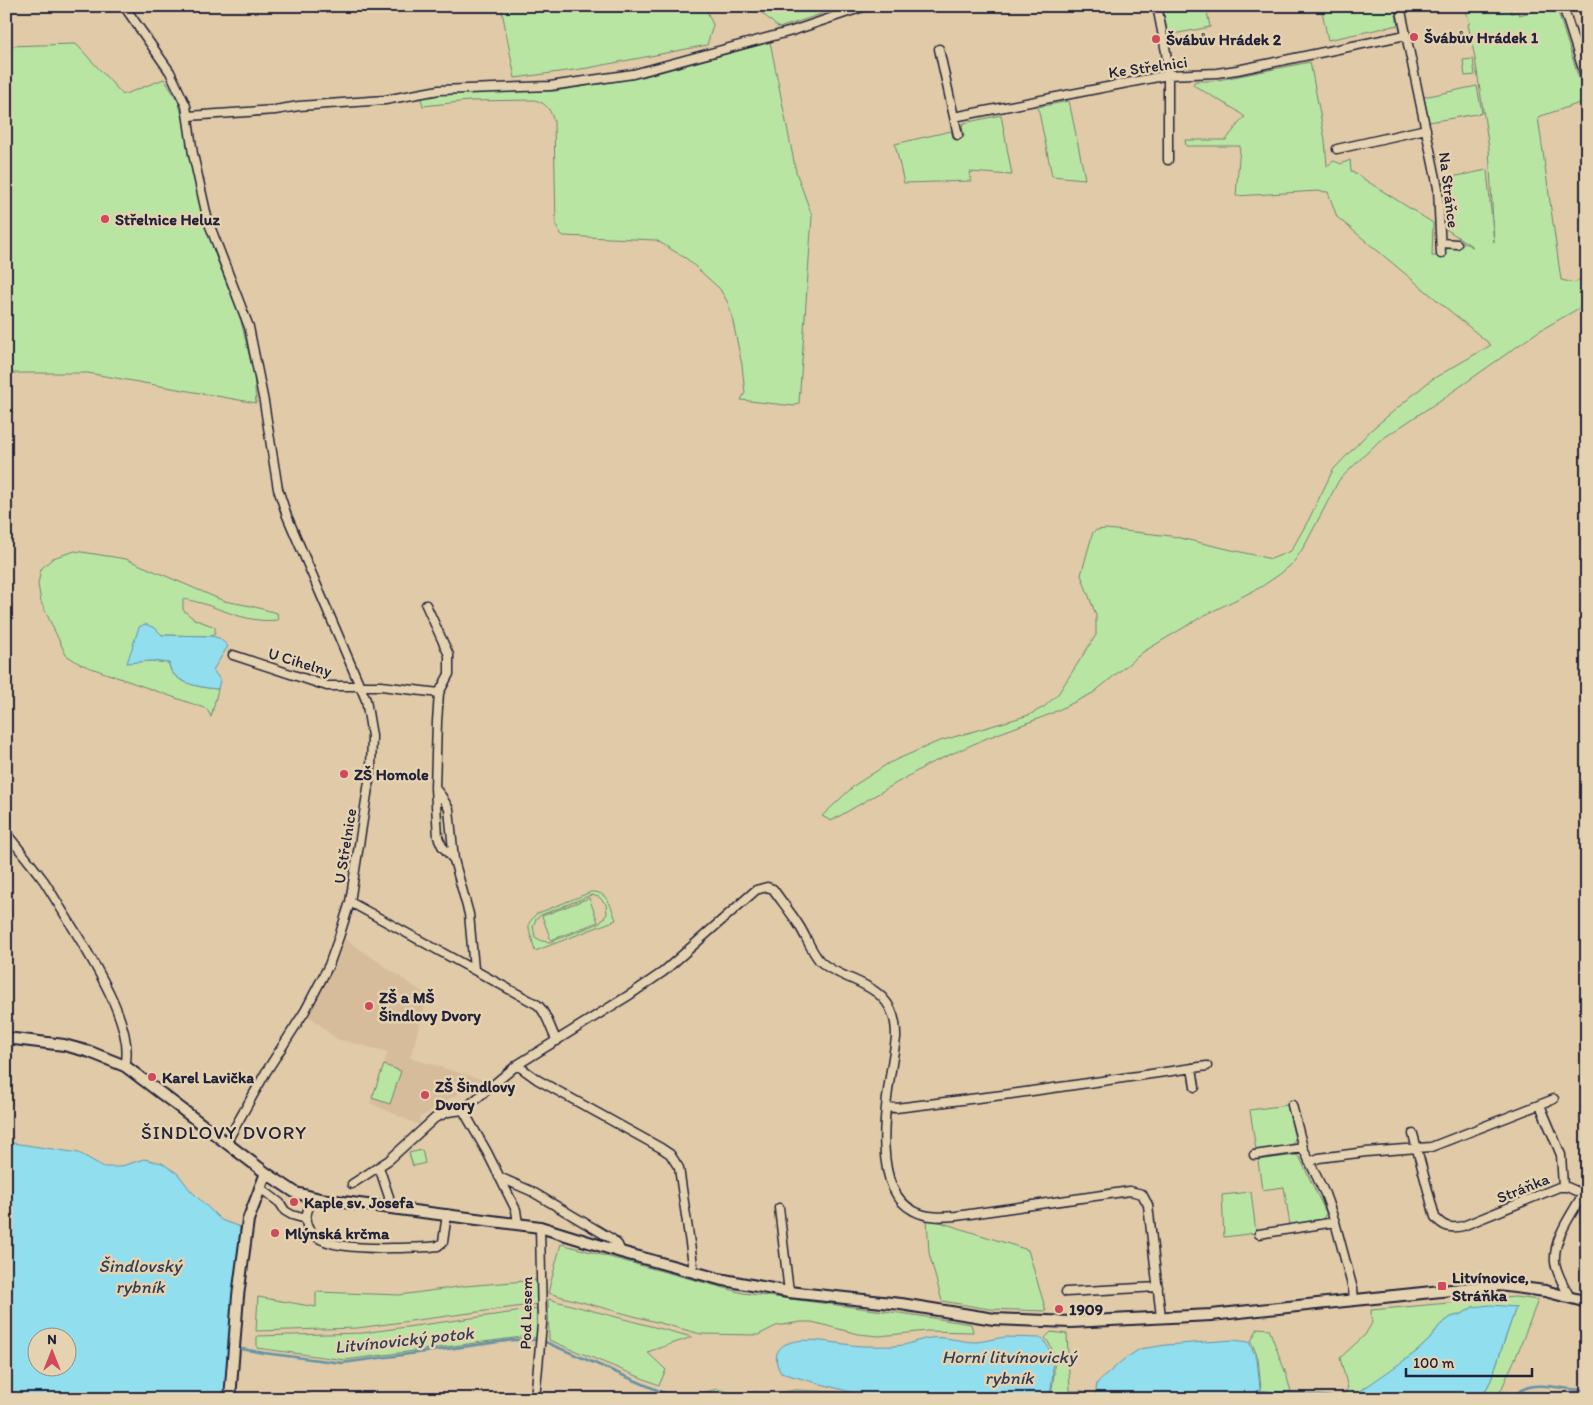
<svg xmlns="http://www.w3.org/2000/svg" width="1593" height="1405" font-family="Itim,sans-serif">
<style>
.built{fill:#d6bc9a}
.green{fill:#b9e5a3;stroke:#6e846f;fill-rule:evenodd}
.water{fill:#90deee;stroke:#6493a6;fill-rule:evenodd}
.lines{fill:none;stroke-linecap:round;stroke-linejoin:round}
.stream{stroke:#6493a6;stroke-width:2.5}
.minor-casing{stroke:#22223b;stroke-width:11}
.tertiary-casing{stroke:#22223b;stroke-width:14}
.minor{stroke:#e4d2b0;stroke-width:8}
.tertiary{stroke:#e4d2b0;stroke-width:10}
.poi-dot{fill:#d1495b;stroke:#e4d2b0;stroke-width:2}
.labels{text-anchor:middle;dominant-baseline:central;stroke-width:5;stroke-linejoin:round;paint-order:stroke}
.poi-label{font-size:16px;font-weight:bold;fill:#22223b;stroke:#e4d2b0;text-anchor:start}
.street-label{font-size:16px;fill:#22223b;stroke:#e4d2b0}
.water-label{font-size:18px;font-style:italic;fill:#323e56;stroke:#e4d2b0}
.quarter-label{font-size:19px;letter-spacing:1px;fill:#22223b;stroke:#e4d2b0}
</style>
<rect width="100%" height="100%" fill="#e0caa7"/>
<filter id="ink" filterUnits="userSpaceOnUse"><feTurbulence type="fractalNoise" baseFrequency=".02" numOctaves="2"/><feDisplacementMap in="SourceGraphic" scale="10" xChannelSelector="R" yChannelSelector="G"/><feConvolveMatrix kernelMatrix="1 2 1 2 8 2 1 2 1" color-interpolation-filters="sRGB"/></filter>
<g filter="url(#ink)">
<path class="built" d="M345,939l83,57 -18,62 74,22 -25,13 -40,25 2,6 -2,1 -49,-22 18,-51 -51,-13 -28,-23 27,-54z"/>
<path class="green" d="M501,6h207l-1,5 6,14 -6,20 -119,23 -73,10z
M754,6h91l-66,22z
M1184,6h22l4,21 -42,8 -5,-24z
M1321,6h73l4,19 -70,15z
M1464,6h50l-5,2 2,5 7,-1 1,3 32,-8 6,2 29,92 -48,16 23,163 14,3 12,-9v27l-6,6 -42,24 -91,64 -69,46 -40,39 -34,65 -12,18 -13,11 -19,13 -58,29 -60,36 -50,41 -45,22 -61,23 -58,26 -98,57 -9,-5 33,-31 34,-22 48,-21 92,-27 15,-8 14,-13 38,-59v-20l-15,-40 12,-43 4,-2 9,-1 65,7 100,23 20,-8 17,-30 25,-51 38,-40 60,-50 60,-35 -154,-128 -9,-25 -11,-1 -81,5 4,-50h-54l-1,-6h41l17,-22 2,-1 -9,-7 -43,-25 2,-4h18l97,-19 15,78 2,26 7,-5 7,3 9,-4 1,11 82,52 -1,33h9l4,-7 11,-1v-9l17,8 -27,-18 -4,-50 45,-9 7,72 -5,-94 -14,-90 -7,-34 2,-1z
M770,42l26,130 16,44 -13,187 -5,3 -53,-6 4,-7 -3,-28 -10,-48 -4,-14 -8,-14 -33,-30 -31,-19 -92,-4 -3,-2 -5,-9 -2,-104c-4,-12 -7,-17 -19,-21l-66,1 -46,5 -2,-8 27,-5 107,-2 88,-14z
M76,44l47,51 41,-16 14,22 8,28 16,84 14,44 24,60 14,58 2,28 -168,-30h-82v-327z
M1473,59l2,16 -10,1 -2,-16z
M1477,86l5,27 -53,9 -5,-25z
M1069,101l16,78 -33,-3 -14,-69z
M1001,115l11,60 -42,-3 1,9 -67,2 -9,-39 56,-13 3,9 3,-1 2,2v-2l5,-2 -2,-11 2,-3z
M75,551l51,8 98,42 27,5 26,7 1,7c-37,4 -61,-16 -95,-21v11l11,9 21,8v7l-4,2 -49,-1 -7,-7 -27,34 23,-1 18,2c0,20 34,25 49,26l-7,28 -4,-8 -127,-45 -14,-9 -25,-53 -3,-18 3,-15 12,-11z
M591,892c17,-1 20,15 25,28l-81,31 -6,-23v-5l7,-9zM591,895l8,2 7,7 1,10 -7,9 -50,19 -8,-1 -7,-4 -2,-11 3,-7 5,-4z
M589,898l9,24 -47,18 -9,-24z
M384,1065l17,6 -11,33 -18,-6z
M1287,1105l8,34 -3,6 -36,5 -6,-40z
M422,1150l3,13 -12,3 -4,-13z
M1296,1155l4,3 26,55 -3,6 -33,6 -6,-38 -22,3 -4,-30z
M1251,1192l5,41 -32,4 -2,-42z
M927,1218l101,32 18,61 -57,-2 -47,-8 -13,-48z
M561,1244l182,49 164,21 64,10 2,8 -46,-1 -48,5 -21,-2 -46,-12h-11l-25,4 -18,9 -57,-1 -153,-41z
M537,1280l1,24 -181,24 -101,3 2,-34 58,10v-15l84,3 65,-9z
M1515,1297l23,3 -20,52 -21,47h-16l10,-19 25,-73h-43l-11,7 -11,3 -11,8 -11,15 -13,12 -32,24 -21,13 -3,8 3,2h-24l9,-11 -8,-30 25,-23 7,-12 -1,-13z
M548,1299l144,38 -45,15 19,18 -7,15 -110,-45z
M538,1309v29l-16,-1 -177,23 -88,-12v-12l106,-3z
M1258,1328l11,1 17,45 7,25h-31l-4,-41 -7,-17z
M1051,1332l16,2 3,57h14l4,8h-38c4,-19 9,-47 -5,-61z
M717,1389l24,6 14,-3 20,2 20,-4 43,2 17,3 14,4h-203l2,-6 17,5z"/>
<path class="water" d="M145,624l10,4 7,7 49,1 8,2 9,8 -15,24 7,10 -2,9c-16,-1 -48,-6 -49,-26l-18,-2 -24,2 12,-36z
M6,1142l73,11 25,14h15l25,-8 18,4 16,11 13,17 30,29 19,7 -13,172h-221zM38,1338h30v30h-30z
M1490,1305l26,2 -25,73 -10,19h-118l-3,-2 -1,-5 57,-40 13,-12 11,-15 11,-8 11,-3 11,-7z
M1006,1337l36,1c15,17 11,40 7,61h-173l-95,-26c-6,-10 -8,-23 5,-29 20,-9 55,1 76,2 14,0 29,1 42,-1 9,-2 17,-6 26,-7 16,-2 31,4 46,4 10,-1 20,-4 30,-5z
M1233,1340l16,2 8,17 4,40h-166l2,-16 26,-23 17,-11 26,-4z"/>
<g class="lines">
<path class="stream" d="M543,1341l135,58
M236,1348l28,5 78,10 172,-23h24
M1258,1391l104,8
M1048,1396h49
M719,1399l3,-2h150
M1512,1399c17,-24 49,-8 75,-9"/>
<defs>
<path id="minor" d="M124,6l46,66 16,34 7,48 15,67 41,106 15,75 14,87 9,27 79,184 6,36 -1,33 -21,133 -11,35 -10,28 -24,46 -39,61 -40,71
M1157,6l9,46 2,23v85
M1400,6l38,182 3,66
M1563,6l24,76
M939,49l19,86
M188,116l87,-6 24,-4 86,-6 54,-10 111,-4 83,-12 159,-43 74,-25
M954,117l214,-42 49,-2 20,-3 169,-35
M1337,149l89,-20
M1441,243l16,1
M426,605l23,50v19l-10,19 -2,29 -2,66 3,49 4,9 12,14
M233,655l94,31h54l58,7
M435,788l7,9 7,12 5,51 15,54 5,55
M6,833c13,16 26,32 38,48 9,14 17,28 26,42 20,33 66,104 55,143
M350,902l188,103c10,10 12,24 19,36
M517,1065l21,15 123,68 9,6 9,14 14,96 -1,7
M1192,1068l3,19
M1292,1105l11,43 22,46 10,28 18,67 1,12
M1540,1105l21,50 2,31
M886,1107l10,1 115,-14 196,-28
M463,1110l24,42 29,58 2,14
M1413,1134l22,83c8,10 16,12 28,9l96,-39h8l16,7c-11,20 -30,44 -28,68 1,11 10,25 15,36
M1254,1155l49,-7
M1309,1162l10,-4 47,-6 65,-5 123,-48
M379,1167l10,30 -1,10
M499,1177l32,14 81,48 6,6 3,7
M352,1184l37,-24 46,-42 13,-6 15,-2 54,-45 114,-71 32,-22 93,-82 11,-3 6,2c9,13 19,25 27,38 6,10 11,23 19,33 7,8 16,11 26,16 31,13 52,24 51,62 -6,45 -31,148 18,173 13,7 28,6 42,5l174,-25 12,3 6,11 13,112
M259,1187l21,16 5,8 7,4 14,4
M313,1197c-3,7 -8,17 -7,25 5,30 73,26 94,26 13,-1 26,0 38,-2l5,-4 4,-28
M779,1208l10,84
M1259,1234l76,-12
M1066,1292l92,-5
M305,1398l4,1
M535,1399l7,-75 -2,-97"/>
<path id="tertiary" d="M6,1038l58,7 26,7 35,14 141,107 30,20 24,6 220,28 81,25 98,27 70,13 112,12 93,15 77,3 140,-7 288,-30 46,6 42,11
M230,1399l8,-103 10,-76 18,-47"/>
</defs>
<use href="#minor" class="minor-casing"/>
<use href="#tertiary" class="tertiary-casing"/>
<use href="#minor" class="minor"/>
<use href="#tertiary" class="tertiary"/>
</g>
</g>
<g class="poi-dot">
<circle cx="1414" cy="37" r="5"/>
<circle cx="1156" cy="39" r="5"/>
<circle cx="105" cy="219" r="5"/>
<circle cx="344" cy="774" r="5"/>
<circle cx="369" cy="1006" r="5"/>
<circle cx="152" cy="1077" r="5"/>
<circle cx="425" cy="1095" r="5"/>
<circle cx="294" cy="1202" r="5"/>
<circle cx="275" cy="1233" r="5"/>
<rect x="1437" y="1281" width="10" height="10" rx="2.5"/>
<circle cx="1059" cy="1309" r="5"/>
</g>
<g class="labels">
<g class="poi-label">
<text x="1424" y="37">Švábův Hrádek 1</text>
<text x="1166" y="39">Švábův Hrádek 2</text>
<text x="115" y="219">Střelnice Heluz</text>
<text x="354" y="774">ZŠ Homole</text>
<text x="379" y="997">ZŠ a MŠ<tspan x="379" dy="18">Šindlovy Dvory</tspan></text>
<text x="162" y="1077">Karel Lavička</text>
<text x="435" y="1086">ZŠ Šindlovy<tspan x="435" dy="18">Dvory</tspan></text>
<text x="304" y="1202">Kaple sv. Josefa</text>
<text x="285" y="1233">Mlýnská krčma</text>
<text x="1452" y="1277">Litvínovice,<tspan x="1452" dy="18">Stráňka</tspan></text>
<text x="1069" y="1309">1909</text>
</g>
<g class="street-label">
<text transform="translate(1148 67) rotate(-8)">Ke Střelnici</text>
<text transform="translate(1449 190) rotate(83)">Na Stráňce</text>
<text transform="translate(300 662) rotate(17)">U Cihelny</text>
<text transform="translate(345 846) rotate(-81)">U Střelnice</text>
<text transform="translate(1523 1188) rotate(-22)">Stráňka</text>
<text transform="translate(526 1313) rotate(-89)">Pod Lesem</text>
</g>
<g class="water-label">
<text x="140" y="1266">Šindlovský<tspan x="140" dy="21">rybník</tspan></text>
<text transform="translate(404 1340) rotate(-6)">Litvínovický potok</text>
<text x="1009" y="1357">Horní litvínovický<tspan x="1009" dy="21">rybník</tspan></text>
</g>
<g class="quarter-label">
<text x="224" y="1132">ŠINDLOVY DVORY</text>
</g>
</g>
<rect width="1593" height="1405" fill="none" stroke="#e4d2b0" stroke-width="25"/>
<rect x="12" y="12" width="1568" height="1380" fill="none" stroke="#22223b" stroke-width="2" filter="url(#ink)"/>
<g transform="translate(52 1352)"><circle r="24" fill="#e4d2b0" stroke="#968c81"/>
<path d="M0-4L9 19L0 12L-9 19Z" fill="#d1495b"/>
<text y="-8" font-size="14" font-weight="bold" text-anchor="middle" fill="#22223b">N</text>
</g>
<path d="M1406 1368v8h126v-8" fill="none" stroke="#22223b" stroke-width="2.5"/>
<text x="1413" y="1368" font-size="15" fill="#22223b" stroke="#e4d2b0" stroke-width="4" paint-order="stroke">100 m</text>
</svg>
